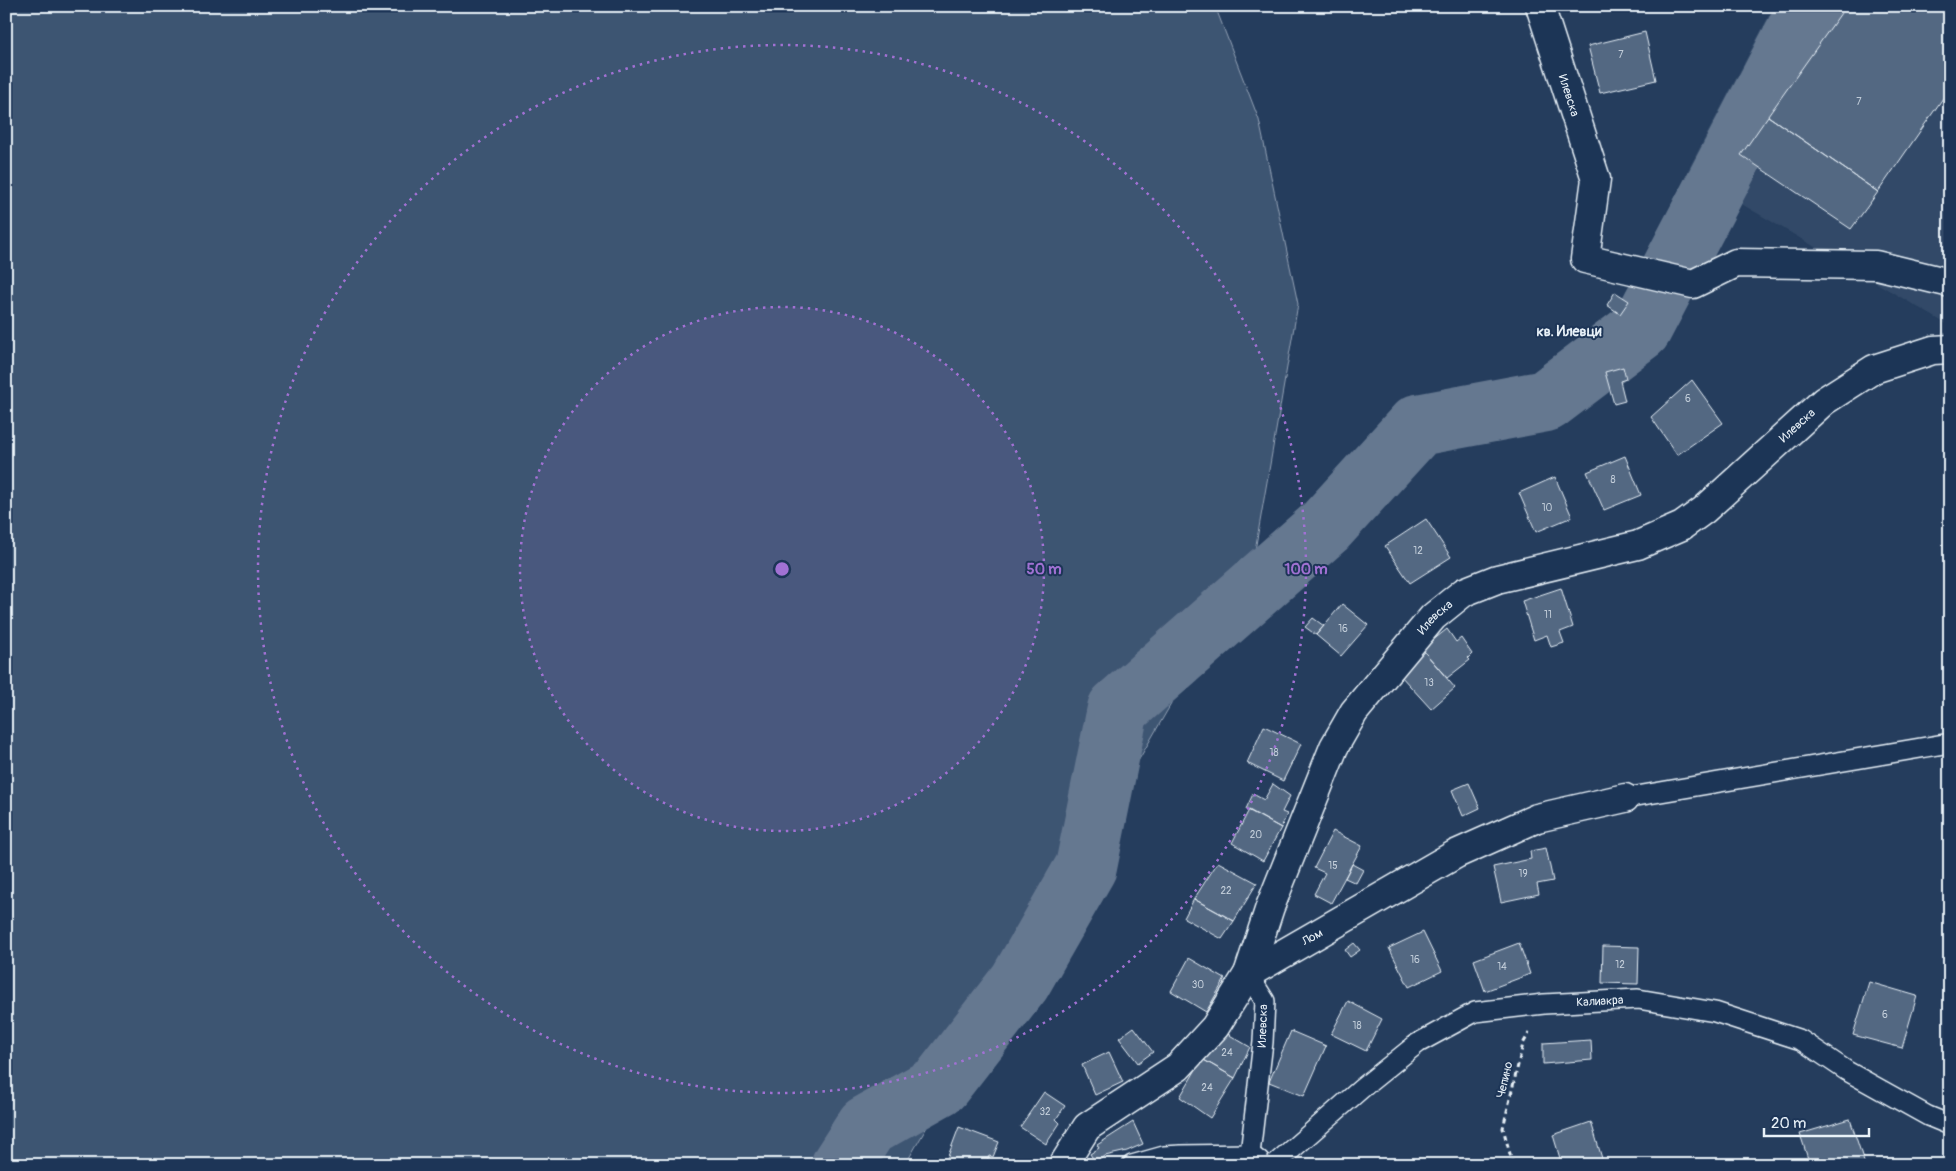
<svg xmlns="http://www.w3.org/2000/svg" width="1956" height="1171" font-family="Pangolin,sans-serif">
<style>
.built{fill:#334a68}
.green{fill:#3e5472;stroke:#93a2b5}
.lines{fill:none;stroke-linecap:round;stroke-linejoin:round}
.river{stroke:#657890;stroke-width:62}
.building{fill:#536782;stroke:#e8f1f8}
.lane-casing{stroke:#e8f1f8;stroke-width:22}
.street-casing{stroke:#e8f1f8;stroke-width:31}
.path{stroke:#e8f1f8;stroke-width:3;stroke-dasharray:5 4;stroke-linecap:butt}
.lane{stroke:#1d3557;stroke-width:19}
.street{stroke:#1d3557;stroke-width:28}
.ring{fill:none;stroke:#a171d3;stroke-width:2.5;stroke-dasharray:2.5 5}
.labels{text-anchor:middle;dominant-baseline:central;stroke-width:4;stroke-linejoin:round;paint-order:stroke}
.number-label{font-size:10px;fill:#c3ceda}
.street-label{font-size:12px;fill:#e8f1f8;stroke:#1d3557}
.neighbourhood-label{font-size:14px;font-weight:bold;fill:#e8f1f8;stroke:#1d3557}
.centre{fill:#a171d3;stroke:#1d3557;stroke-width:2.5}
.ring-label{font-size:15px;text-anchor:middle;font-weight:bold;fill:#a171d3;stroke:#1d3557;stroke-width:4;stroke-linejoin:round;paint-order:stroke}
</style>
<rect width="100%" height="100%" fill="#253d5d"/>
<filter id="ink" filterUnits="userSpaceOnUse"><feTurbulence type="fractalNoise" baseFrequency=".02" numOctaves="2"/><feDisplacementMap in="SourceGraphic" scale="10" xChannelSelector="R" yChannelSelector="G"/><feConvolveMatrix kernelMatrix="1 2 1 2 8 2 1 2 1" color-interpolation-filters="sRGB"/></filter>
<g filter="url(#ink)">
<path class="built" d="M1774,6h176v320l-263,-154z"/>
<path class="green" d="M6,6h1209l44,114 39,184 -45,258 -348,603h-899z"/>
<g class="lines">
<path class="river" d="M842,1165l25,-39 73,-41 80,-103 66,-115 32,-158 207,-182 93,-102 128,-24 95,-72 169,-323"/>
</g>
<path class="building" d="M1846,6h104v82l-72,104 -110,-76z
M1645,32l11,48 -56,13 -12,-47z
M1768,116l110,76 -27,37 -110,-74z
M1615,292l14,9 -9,13 -13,-9z
M1623,367l3,12 -6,2 5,20 -11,3 -9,-32z
M1692,380l31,43 -46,32 -26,-38z
M1625,456l16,39 -37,15 -17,-38z
M1555,477l17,40 -36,15 -17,-39z
M1426,519l25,38 -41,26 -25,-37z
M1561,588l12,39 -13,5 4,11 -13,4 -4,-12 -13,5 -12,-39z
M1342,604l26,21 -27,31 -25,-21z
M1313,618l11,8 -8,9 -11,-8z
M1447,629l9,13 5,-4 11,16 -4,4 2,2 -23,18 -25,-29z
M1422,649l33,39 -24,21 -31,-34z
M1264,726l37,18 -18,37 -36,-18z
M1469,783l11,25 -17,8 -11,-26z
M1273,784l17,12 -8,16 5,2 -6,14 -35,-19 7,-15 11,6z
M1249,810l32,18 -18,33 -31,-18z
M1333,831l29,15 -31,57 -17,-9 11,-21 -11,-5z
M1546,848l7,33 -16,3 2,10 -38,8 -8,-35 38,-8 -1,-8z
M1218,862l39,21 -23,38 -40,-22z
M1352,864l11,6 -7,13 -11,-5z
M1194,899l40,22 -12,18 -38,-21z
M1423,932l19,39 -33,16 -20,-39z
M1354,943l6,7 -10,7 -5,-7z
M1519,943l11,31 -45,17 -11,-31z
M1603,946l36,1 -1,37 -36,-1z
M1189,958l36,21 -19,33 -35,-21z
M1869,982l48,14 -15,52 -49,-13z
M1348,1001l34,18 -16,32 -35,-17z
M1134,1027l19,25 -15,11 -19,-25z
M1221,1030l29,17 -15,31 -33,-19z
M1291,1031l35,15 -22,50 -35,-14z
M1591,1040l1,20 -49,4v-21z
M1109,1052l14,30 -28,13 -13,-30z
M1202,1059l33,19 -25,40 -30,-21z
M1044,1092l21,14 -9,13 4,4 -14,21 -26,-17z
M1850,1119l15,46h-55l-10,-31z
M1133,1122l10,22 -16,7 -22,5 -9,7 -6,-9 9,-6 -2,-3z
M1591,1122l13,43h-42l-9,-30z
M959,1127l40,15 -6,15 -4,-1 -4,9h-22l-16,-6z"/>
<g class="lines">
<defs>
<g id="lane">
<path d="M1625,798l325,-55"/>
<path d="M1248,974l17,27 -2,41 -13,112"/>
<path d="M1132,1165l32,-9 17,-1 69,-1 9,7v4"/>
<path id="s1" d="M1274,1165l87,-76 57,-46 57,-31 69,-8 94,-5 77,13 86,28 46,31 81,45 22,9"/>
</g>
<g id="street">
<path id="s2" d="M1540,6l56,173 -11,80 108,25 43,-21 140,2 74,18"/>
<path id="s3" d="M1248,974l22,-67 64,-160 20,-35 79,-95 31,-25 33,-13 141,-34 44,-19 22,-16 120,-109 50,-32 59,-19 17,-1"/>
<path id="s4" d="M1063,1165l24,-38 91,-60 37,-40 33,-53 208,-120 81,-36 88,-20"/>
</g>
</defs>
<use href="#lane" class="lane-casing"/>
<use href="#street" class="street-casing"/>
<path class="path" d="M1513,1165l-10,-37 20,-84 6,-11"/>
<use href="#lane" class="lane"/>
<use href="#street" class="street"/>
</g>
</g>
<circle cx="782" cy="569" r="262" fill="#a171d3" fill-opacity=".12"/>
<g class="ring">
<circle cx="782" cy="569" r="262"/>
<circle cx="782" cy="569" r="524"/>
</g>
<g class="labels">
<g class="number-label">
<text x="1621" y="55">7</text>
<text x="1859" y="102">7</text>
<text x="1688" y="399">6</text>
<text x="1613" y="480">8</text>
<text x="1547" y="508">10</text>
<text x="1418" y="551">12</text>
<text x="1548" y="615">11</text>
<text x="1343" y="629">16</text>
<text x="1429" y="683">13</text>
<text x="1274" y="753">18</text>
<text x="1256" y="835">20</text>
<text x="1333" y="866">15</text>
<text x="1523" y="874">19</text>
<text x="1226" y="891">22</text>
<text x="1415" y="960">16</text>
<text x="1620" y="965">12</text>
<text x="1502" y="967">14</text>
<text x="1198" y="985">30</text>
<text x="1885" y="1015">6</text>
<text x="1357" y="1026">18</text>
<text x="1227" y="1053">24</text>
<text x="1207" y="1088">24</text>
<text x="1045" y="1112">32</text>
</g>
<g class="street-label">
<text stroke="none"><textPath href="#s2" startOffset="94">Илевска</textPath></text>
<text stroke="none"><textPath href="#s3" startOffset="828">Илевска</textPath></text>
<text stroke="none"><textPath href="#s3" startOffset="408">Илевска</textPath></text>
<text stroke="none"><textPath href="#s4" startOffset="345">Лом</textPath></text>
<text stroke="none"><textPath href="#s1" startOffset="379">Калиакра</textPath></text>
<text transform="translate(1263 1026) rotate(-88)">Илевска</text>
<text transform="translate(1505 1080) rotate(-77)">Чепино</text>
</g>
<g class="neighbourhood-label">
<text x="1569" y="331">кв. Илевци</text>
</g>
</g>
<circle cx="782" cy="569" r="8" class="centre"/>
<g class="ring-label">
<text x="1044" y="574">50 m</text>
<text x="1306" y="574">100 m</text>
</g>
<rect width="1956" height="1171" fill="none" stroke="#1d3557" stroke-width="25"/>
<rect x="12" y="12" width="1931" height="1146" fill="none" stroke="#e8f1f8" stroke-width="2" filter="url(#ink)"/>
<path d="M1764 1128v8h105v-8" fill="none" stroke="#e8f1f8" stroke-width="2.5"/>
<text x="1771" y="1128" font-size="15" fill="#e8f1f8" stroke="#1d3557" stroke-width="4" paint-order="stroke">20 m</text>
</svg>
